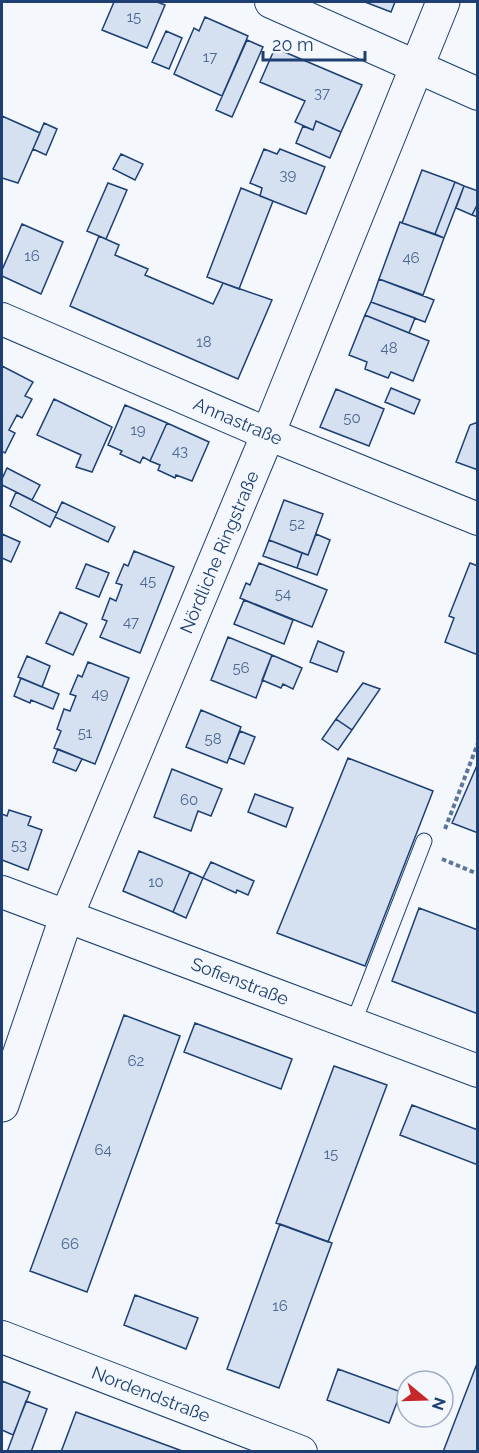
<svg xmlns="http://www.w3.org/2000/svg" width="479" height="1453" font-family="Raleway,sans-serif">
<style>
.building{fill:#d5e0f0;stroke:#1d3f73;stroke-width:1.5}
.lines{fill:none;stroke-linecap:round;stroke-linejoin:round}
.service-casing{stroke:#1d3f73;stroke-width:17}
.minor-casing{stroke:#1d3f73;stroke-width:34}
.tertiary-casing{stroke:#1d3f73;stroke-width:35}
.path{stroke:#5e769c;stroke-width:4;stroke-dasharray:4.5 3;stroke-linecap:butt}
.service{stroke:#f4f7fb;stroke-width:15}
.minor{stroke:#f4f7fb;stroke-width:32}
.tertiary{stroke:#f4f7fb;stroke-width:33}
.labels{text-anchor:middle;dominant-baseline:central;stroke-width:4.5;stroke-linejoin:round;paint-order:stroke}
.number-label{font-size:15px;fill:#4b6792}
.street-label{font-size:18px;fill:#1d3f73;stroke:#f4f7fb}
</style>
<rect width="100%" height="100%" fill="#f4f7fb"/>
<path class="building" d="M114,2h43l8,3 -18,43 -45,-18z
M365,2h30l-4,10z
M205,17l43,19 -26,60 -48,-22 20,-46 5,3z
M166,31l16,7 -13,31 -17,-7z
M247,40l16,7 -31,70 -16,-7z
M275,48l87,37 -21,47 -25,-11 -3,9 -18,-8 10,-21 -45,-19z
M2,116l38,17 -22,50 -16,-5z
M316,121l25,11 -11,26 -34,-15 7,-17 10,4z
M44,123l13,6 -11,26 -13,-6z
M264,149l13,5 3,-5 45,18 -19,47 -46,-18 2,-8 -12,-5z
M121,154l22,10 -8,16 -22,-11z
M422,170l33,12 -20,52 -33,-11z
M455,182l9,4 -20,52 -9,-4z
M108,183l19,7 -21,49 -19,-8z
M464,186l14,5v12l-6,12 -16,-7z
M241,188l32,13 -34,88 -32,-12z
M478,203v14l-6,-2z
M400,222l44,16 -21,57 -44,-16z
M22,224l41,18 -22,52 -39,-18v-6z
M99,236l20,9 -4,10 33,14 -3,6 68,29 10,-21 49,17 -34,79 -168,-73z
M379,279l55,21 -9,22 -54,-20z
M371,302l44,16 -6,15 -44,-18z
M365,315l64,26 -16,40 -22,-9 -3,6 -23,-9 2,-7 -18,-7z
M2,366l31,16 -8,14 7,3 -10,19 -5,-3 -8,15 6,3 -10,20 -3,-2z
M391,388l29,12 -6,14 -29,-12z
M336,389l48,20 -15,37 -49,-19z
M54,399l58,28 -20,45 -16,-5 5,-12 -44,-20z
M125,405l42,18 -17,38 -7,-4 -3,6 -20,-9 2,-3 -14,-6z
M478,422v48l-22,-8 14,-37z
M167,423l42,19 -17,39 -16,-6 -1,3 -17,-8 2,-5 -10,-4z
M7,468l33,17 -8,15 -30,-15v-6z
M16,492l41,21 -7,14 -40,-21z
M284,500l39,14 -15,41 -39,-15z
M62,502l53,25 -7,15 -53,-25z
M2,534l18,8 -9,20 -9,-4z
M316,534l14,6 -13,35 -20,-7 5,-15 6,2z
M269,540l33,13 -5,15 -34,-12z
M134,551l40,16 -34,86 -40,-16 7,-16 -5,-2 8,-21 6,3 6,-16 -6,-2 8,-19 4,2z
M259,563l68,27 -15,37 -72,-29 6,-15 4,2z
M470,563l8,3v89l-33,-13 9,-24 -5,-2z
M86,564l23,9 -10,24 -23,-9z
M244,600l49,20 -9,24 -50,-20z
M60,612l27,12 -14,31 -27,-12z
M228,637l44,18 -16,43 -45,-18z
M318,641l26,11 -7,20 -27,-10z
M272,655l30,13 -9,21 -10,-5 -2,4 -19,-8z
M27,656l23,10 -8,21 -24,-10z
M88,662l41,16 -34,86 -41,-16 7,-17 -4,-2 7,-20 6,2 6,-15 -6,-2 8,-19 4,2z
M21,678l38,16 -6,15 -22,-9 -1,3 -16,-7z
M363,683l17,6 -28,41 -16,-11z
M201,710l40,17 -14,36 -41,-16z
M336,719l16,11 -14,20 -16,-11z
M240,731l15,6 -11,27 -15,-6z
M58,749l24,10 -6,12 -23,-9z
M348,758l85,33 -68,175 -88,-33z
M478,763v70l-26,-10z
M172,769l50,20 -11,27 -13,-5 -7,20 -37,-14z
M255,794l38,14 -7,19 -38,-15z
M9,810l22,7 -3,8 14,5 -14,40 -26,-10v-46l5,2z
M139,851l51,21 -17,40 -50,-21z
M211,862l43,19 -6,14 -11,-5 -1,3 -33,-15z
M190,872l13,6 -17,40 -13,-6z
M419,908l59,22v84l-86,-33z
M124,1015l56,21 -93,256 -57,-21z
M195,1023l97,36 -11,30 -97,-37z
M334,1066l53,19 -59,157 -52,-19z
M412,1105l66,25v35l-78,-30z
M280,1224l52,19 -53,145 -52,-19z
M135,1295l63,23 -12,31 -62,-24z
M478,1361v91h-35z
M338,1369l63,23 -12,31 -62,-23z
M2,1381l28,11 -17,43 -11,-5z
M26,1401l21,8 -16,43h-24z
M76,1412l109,40h-124z"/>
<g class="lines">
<defs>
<path id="service" d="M353,1024l71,-183"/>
<path id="minor" d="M271,2l207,92
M2,319l266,115 210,85
M2,892l476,179
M2,1337l299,115"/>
<path id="tertiary" d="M2,1105l65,-190 201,-481 175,-432"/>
</defs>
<use href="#service" class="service-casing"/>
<use href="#minor" class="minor-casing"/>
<use href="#tertiary" class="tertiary-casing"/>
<path class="path" d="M445,829l33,-86
M442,859l36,15"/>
<use href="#service" class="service"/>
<use href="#minor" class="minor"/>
<use href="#tertiary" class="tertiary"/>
</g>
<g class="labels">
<g class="number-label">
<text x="134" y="17">15</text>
<text x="210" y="57">17</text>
<text x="322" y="93">37</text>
<text x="288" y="175">39</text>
<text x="32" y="256">16</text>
<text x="411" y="258">46</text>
<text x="204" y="342">18</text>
<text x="389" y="348">48</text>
<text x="352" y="418">50</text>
<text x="138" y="430">19</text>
<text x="180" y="451">43</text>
<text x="297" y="524">52</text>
<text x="148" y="581">45</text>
<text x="283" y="594">54</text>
<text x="131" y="622">47</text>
<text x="241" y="668">56</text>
<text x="100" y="694">49</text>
<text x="85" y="733">51</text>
<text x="213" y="739">58</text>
<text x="189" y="800">60</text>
<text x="19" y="845">53</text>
<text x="156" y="882">10</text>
<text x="136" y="1061">62</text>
<text x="103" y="1150">64</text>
<text x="331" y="1154">15</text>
<text x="70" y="1244">66</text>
<text x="280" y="1306">16</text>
</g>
<g class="street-label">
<text transform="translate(238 421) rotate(23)">Annastraße</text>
<text transform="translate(219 552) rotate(-67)">Nördliche Ringstraße</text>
<text transform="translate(240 981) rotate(21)">Sofienstraße</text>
<text transform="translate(151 1394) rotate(21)">Nordendstraße</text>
</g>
</g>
<rect width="479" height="1453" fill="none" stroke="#1d3f73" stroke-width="6"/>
<g transform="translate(425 1399) rotate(109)"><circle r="28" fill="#f4f7fb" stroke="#9eadc5" stroke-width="1.5"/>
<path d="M0-4.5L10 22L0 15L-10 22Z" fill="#c62828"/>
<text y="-9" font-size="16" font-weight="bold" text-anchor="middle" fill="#1d3f73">N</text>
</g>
<path d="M263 51v9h102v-9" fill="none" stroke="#1d3f73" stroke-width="3"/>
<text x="272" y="51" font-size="18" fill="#1d3f73" stroke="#f4f7fb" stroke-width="4.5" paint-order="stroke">20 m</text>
</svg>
